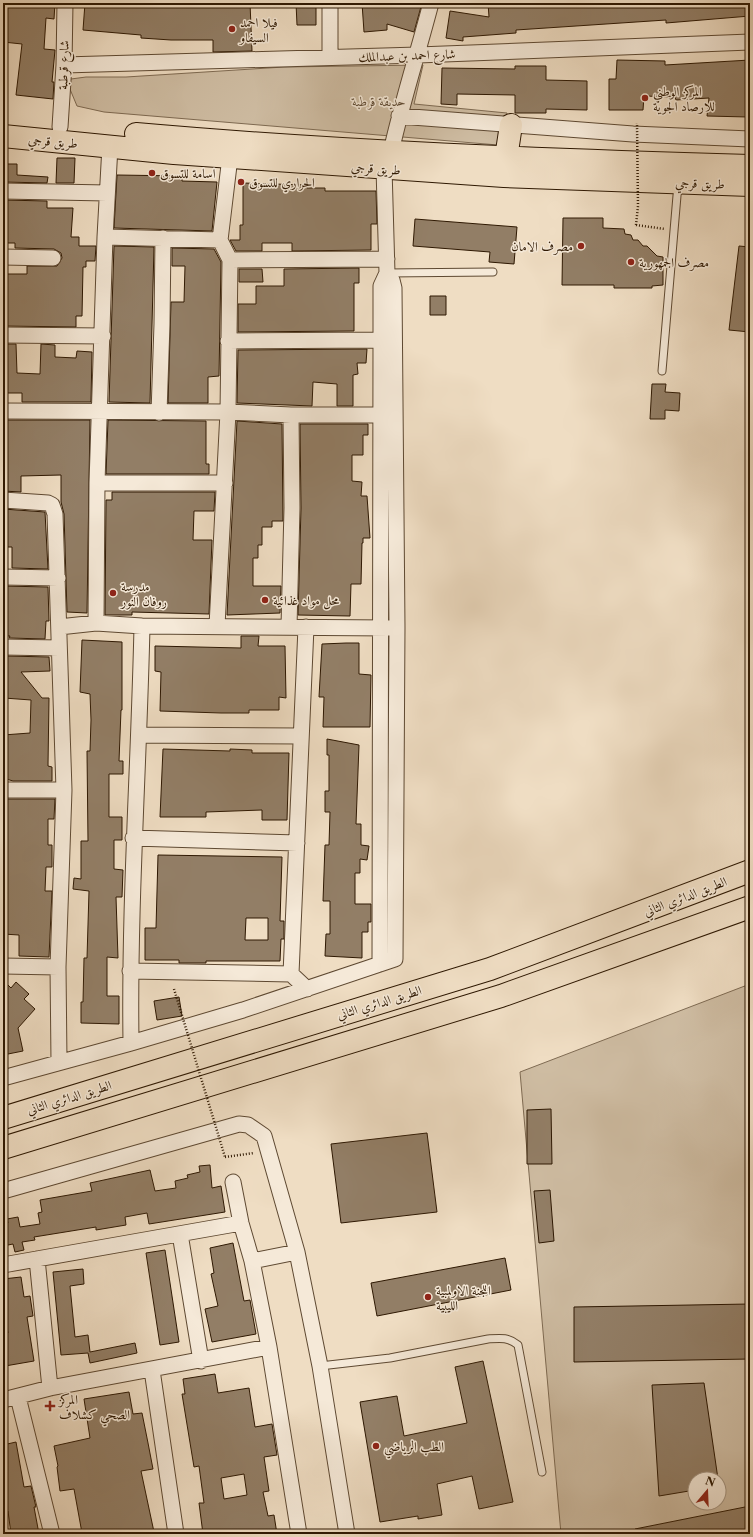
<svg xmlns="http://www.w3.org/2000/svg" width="753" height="1537" font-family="'Libre Caslon Text',Amiri,serif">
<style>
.green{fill:#cebca2;stroke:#7e6a52;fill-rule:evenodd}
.building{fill:#927e66;stroke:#2e1802;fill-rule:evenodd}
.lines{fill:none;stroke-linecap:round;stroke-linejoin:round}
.lane-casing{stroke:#5e4932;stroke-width:9}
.street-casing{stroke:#5e4932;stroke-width:17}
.highway-casing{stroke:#2e1802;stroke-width:24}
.path{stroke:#2e1802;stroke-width:2.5;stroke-dasharray:1 2;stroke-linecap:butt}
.lane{stroke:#f5e9d8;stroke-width:7}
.street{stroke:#f5e9d8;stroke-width:15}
.highway{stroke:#efddc3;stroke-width:22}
.path-bridge{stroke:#2e1802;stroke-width:2.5;stroke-dasharray:1 2;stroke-linecap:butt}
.poi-dot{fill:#8f2418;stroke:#f5e9d8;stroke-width:1.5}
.labels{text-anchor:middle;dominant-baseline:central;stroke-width:3;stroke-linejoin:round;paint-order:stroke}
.poi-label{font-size:13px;fill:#2e1802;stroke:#f5e9d8;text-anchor:start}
.street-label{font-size:13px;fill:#2e1802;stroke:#f5e9d8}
.park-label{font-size:13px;font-style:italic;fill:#5e4932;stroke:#f5e9d8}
</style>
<rect width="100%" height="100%" fill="#efddc3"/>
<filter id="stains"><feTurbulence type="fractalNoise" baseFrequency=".005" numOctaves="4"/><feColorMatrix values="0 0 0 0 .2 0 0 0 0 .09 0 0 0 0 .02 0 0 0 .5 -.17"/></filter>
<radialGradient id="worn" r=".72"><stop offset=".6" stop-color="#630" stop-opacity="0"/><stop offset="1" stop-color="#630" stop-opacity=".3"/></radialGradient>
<path class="green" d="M423,65l-9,39 93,9 -2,29 -7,3 -394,-33 -27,-6 -10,-24 4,-3 15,-2h40l158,-10z
M750,984v550h-189l-41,-462zM695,1479h24v24h-24z"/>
<path class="building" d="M3,3h52l-1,16 -8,-1 -2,31 11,1 -3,32h2l-1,17 -37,-4 6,-51 -19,-2z
M85,3h165l2,48 -39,1v-12h-42l-30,-2v-3l-58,-5z
M296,3h20v22h-19z
M362,3h60l-8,29 -27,-8v6l-23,2z
M488,3h262v13l-84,7v-3l-150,10v3l-53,4v4l-17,-3 4,-27 39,6z
M617,60l48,1v4l85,-5v38h-4l2,19 -41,-1 2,-18 -33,2 -1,-3 -31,-1 -1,14h-34v-31h7z
M515,66h31v14l41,1v29l-41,-1v4h-31v-18l-58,-1v11l-16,-1 1,-36 73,1z
M57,158h18l-1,25h-18z
M3,164h14v11l31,2 -1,6 -44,-1z
M117,175l65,1v5l35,1 -5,49 -98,-3z
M243,183l64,2v3h18v3h51l1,33h-6v26l-79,1v-8h-30v8h-26l-6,-11h10v-15h3z
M3,200l44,1v7h26l-2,29h8v9h17l-1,15h-9v6h-3l-1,49h-6v11l-73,-1v-52h24v-8h30l5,-8 -1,-5 -7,-4 -39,-1v-5h-12z
M563,218h40v10l21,1 1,5 6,1 2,5h5l5,6h4l10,10 6,1v28l-11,1v2h-38v-3h-52z
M415,219l102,8 -3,37 -25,-2 1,-10 -77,-6z
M114,246l40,1 -4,156 -41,-1z
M739,246l11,1v85l-21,-2z
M172,248l42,1 7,13 -2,114 -11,1v26h-40l3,-101h13l1,-36h-13z
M359,268v15h-5v48l-116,1v-28h18v-18h28v-17z
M239,269h23l1,13h-24z
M430,296h16v19h-16z
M3,344h13l1,29 23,1 1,-30 14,1v12l21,1 1,-7 15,1 -1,50h-69v-9h-19z
M367,349l-1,14h-9l1,11 -5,1v31h-16v-22l-24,-2 -1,24 -75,-3 1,-53z
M652,384h14l-1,8 15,1 -1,18 -14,-1v9h-15z
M3,420h87l-3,193 -20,-1 -3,-98 -3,-12v-27l-40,1v16l-18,-1z
M108,420l98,1v43h3v10h-103z
M237,421l45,3 1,97h-11v6h-10v18h-4v13h-5v28h28l-1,27 -53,2z
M300,424h68v11h-5v20h-11v26l10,1 -1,14h6l3,42h-7v5h-1l-1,41h-10l-1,32 -52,-1 3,-107z
M112,492h103l-1,19h-20l-1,29h19l-3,74 -77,-2v3h-27l1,-115h6z
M3,509l42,3 3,57 -36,-1v-21h-9z
M3,586l45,1 1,34h-3l-1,18 -36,-1 1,-2h-7z
M241,636h18l-1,10h27l1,52 -7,-1v13h-30v3h-28l-61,-2 1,-39 -6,-1v-25l86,2z
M82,640l40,2v68h-1l-2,51h4v13h-14v43h13v23h-8v29l9,1 -1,27h-6l2,61 -11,-1v39h12v28l-38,-1v-21h2l1,-44h3l2,-67 -16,-2 1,-11 7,1v-38h7l-1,-90h3l1,-31 -1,-26 -10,-2z
M346,643h13v31l12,1 -1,52h-47l1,-30h-5l3,-53z
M7,656l42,1 1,14 -29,1 21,26h7l-1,68 4,1v14h-39l-10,-3v-43l27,-2 1,-33 -27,-2z
M327,739l32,6 -3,79h5v21l8,1 -2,14 -7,-1v14h-5v31h16v18h-3v10h-6v26l-37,-2 1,-22h4v-33h-7l2,-56h4l1,-33h-5v-21h4v-36h-2z
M163,749l67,2v-2l22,1v3h37l-2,67h-25v-10l-56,2v5h-46z
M3,799h52l-1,20h-6v26h4v22h-6l-1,24h7l-3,66 -30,-1v-21l-16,-1v-67h2l1,-49h-3z
M158,855l124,2 -2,64h4v18h-3l-1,22h-74v2h-27v-3h-34v-32h11zM246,918h22v22h-23z
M3,980l8,8 5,-6 13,12 -5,5 11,10 -17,19 5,23 -20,4z
M179,997l3,19 -25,4 -3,-19z
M551,1109l1,55h-25v-54z
M427,1133l10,79 -96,11 -10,-79z
M210,1165l2,23 9,-2 4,26 -76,12 -2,-11 -22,4 1,8 -30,5v-3l-62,10 1,3 -13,2 2,8 -9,2 -2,-8 -10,2v-23h5l-1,-4 11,-2 2,10 20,-3 -2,-11 4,-1 -2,-12 52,-9 -2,-8 60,-13 5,21 21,-3 -1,-7 13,-3 -1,-3 13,-3 -1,-6z
M550,1190l4,51 -15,2 -5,-52z
M233,1243l11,58 6,-1 6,34 -44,8 -7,-33 13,-3 -7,-32 3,-1 -4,-25z
M165,1250l14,92 -19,3 -14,-92z
M505,1258l6,32 -134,26 -6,-33z
M83,1269l1,15 -14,2 5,51 13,-2 2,17 45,-9 2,10 -47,10 -2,-10 -27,2 -8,-83z
M21,1277l3,20 6,-1 3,20 -6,1 7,44 -29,5 -2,-32 5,-1 -5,-31v-23z
M750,1304v55l-176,3v-55z
M483,1361l30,141 -34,7 -7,-33 -35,8 5,31 -24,4v-3l-38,6 -20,-120 37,-6 7,40 63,-13 -12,-56z
M215,1374l3,19 31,-5 6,39 17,-3 5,31 -13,2 5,34 -6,1 5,24 6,-1 3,19h-74l-4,-31h5l-5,-37 -5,1 -12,-73h3l-2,-15zM244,1474l3,21 -23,4 -3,-21z
M704,1383l14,96h-23v11l-36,6 -7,-111z
M129,1392l4,22 9,-1 6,30 5,26 -12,2 13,61 -8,2h-54v-3l-10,2 -8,-44 -14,2 -3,-24 1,-1 -4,-20 36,-8 -6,-39z
M16,1442l8,45 7,-1 5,21h-2l5,27h-28l-3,-23 -5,1v-67z
M750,1506v28h-115v-5z"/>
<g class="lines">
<defs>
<path id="lane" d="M387,273l106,-1
M662,371l16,-187
M320,1366l70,-8 98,-19c13,-1 20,-2 30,6l24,127"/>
<path id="street" d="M330,57v-54
M64,65l354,-10 332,-13
M399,116l234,18 117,5
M60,127l4,-62 1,-62
M391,152c11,-50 27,-99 40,-149
M3,191l104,2
M105,237l115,3
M3,257l50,1
M230,260l157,-1
M3,335l100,1
M228,341l153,-1
M3,411l225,1 63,3h98
M159,413l3,-89 1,-86
M97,483h128
M3,500l45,3 4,2 3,9 9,276 -6,177 1,94
M3,577l55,1
M96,623l1,-140 8,-246 5,-91
M217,626l11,-214 2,-152 -10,-20 10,-83
M59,627l37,-4 46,3 248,2
M289,627l3,-119 -1,-93
M306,627l-15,347 16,15
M3,647l56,1
M140,735l161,1
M3,790h61
M133,838l164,5
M380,964l1,-624v-54l6,-13 -3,-105
M3,966l55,1
M130,971l161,3
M131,1043c-2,-139 8,-278 11,-417
M3,1078l128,-35 112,-33 152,-51 2,-332 -3,-339 -2,-8 -5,-7
M233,1182l8,41 11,38 17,86 30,187
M3,1191l236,-67 9,1 16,11 33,116 23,114 27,168
M180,1234l21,127
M37,1259l13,129
M252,1261l45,-9
M3,1265l238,-42
M152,1370l24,164
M18,1397l34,137
M3,1400l47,-12 219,-41"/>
<path id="highway" d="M136,134c204,18 409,26 614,32
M3,136l171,17 330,23 246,9
M506,158l5,-33
M3,1118l487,-149 260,-98
M3,1148l498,-152 249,-89"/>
</defs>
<use href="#lane" class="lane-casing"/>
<use href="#street" class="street-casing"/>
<use href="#highway" class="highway-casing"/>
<path class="path" d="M636,225l29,4
M225,1157l29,-4"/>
<use href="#lane" class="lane"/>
<use href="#street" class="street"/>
<use href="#highway" class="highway"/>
<path class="path-bridge" d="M636,225l2,-19 -1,-83
M174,989l51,168"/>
</g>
<g class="poi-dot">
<circle cx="232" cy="29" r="4"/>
<circle cx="645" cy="98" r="4"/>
<circle cx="152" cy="173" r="4"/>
<circle cx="241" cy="182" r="4"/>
<circle cx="581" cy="246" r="4"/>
<circle cx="631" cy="262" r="4"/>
<circle cx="113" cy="593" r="4"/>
<circle cx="265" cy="600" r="4"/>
<circle cx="428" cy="1297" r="4"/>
<path d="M48 1400h4v4h4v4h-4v4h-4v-4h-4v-4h4z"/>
<circle cx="376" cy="1446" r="4"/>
</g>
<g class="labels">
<g class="poi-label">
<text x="240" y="22">فيلا احمد<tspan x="240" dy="15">السيفاو</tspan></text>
<text x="653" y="91">المركز الوطني<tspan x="653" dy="15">للارصاد الجوية</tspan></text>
<text x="160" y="173">اسامة للتسوق</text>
<text x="249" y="182">الحراري للتسوق</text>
<text x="573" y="246" text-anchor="end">مصرف الامان</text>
<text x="639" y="262">مصرف الجمهورية</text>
<text x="121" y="586">مدرسة<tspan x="121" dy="15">روفان النور</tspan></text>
<text x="273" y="600">محل مواد غذائية</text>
<text x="436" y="1290">اللجنة الاولمبية<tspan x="436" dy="15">الليبية</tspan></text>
<text x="59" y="1399">المركز<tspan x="59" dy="15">الصحي كشلاف</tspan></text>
<text x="384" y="1446">الطب الرياضي</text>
</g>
<g class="street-label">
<text transform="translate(407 55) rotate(-2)">شارع احمد بن عبدالملك</text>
<text transform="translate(63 65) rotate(-88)">شارع قرطبة</text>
<text transform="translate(53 141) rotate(5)">طريق قرجي</text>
<text transform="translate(376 168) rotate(4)">طريق قرجي</text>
<text transform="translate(700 183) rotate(2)">طريق قرجي</text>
<text transform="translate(685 896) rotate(-21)">الطريق الدائري الثاني</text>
<text transform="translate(379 1002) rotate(-17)">الطريق الدائري الثاني</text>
<text transform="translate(69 1097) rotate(-17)">الطريق الدائري الثاني</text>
</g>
<g class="park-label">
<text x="379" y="101">حديقة قرطبة</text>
</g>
</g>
<rect width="753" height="1537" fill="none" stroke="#efddc3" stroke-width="16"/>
<rect x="4" y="4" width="745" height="1529" fill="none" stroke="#2e1802" stroke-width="2"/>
<rect x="8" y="8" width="737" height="1521" fill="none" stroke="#2e1802"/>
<g transform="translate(707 1491) rotate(19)"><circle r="19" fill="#f5e9d8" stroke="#a59582"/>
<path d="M0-3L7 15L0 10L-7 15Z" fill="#8f2418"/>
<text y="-6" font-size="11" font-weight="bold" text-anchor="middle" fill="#2e1802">N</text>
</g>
<rect width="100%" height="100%" filter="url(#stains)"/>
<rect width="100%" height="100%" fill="url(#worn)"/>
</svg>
